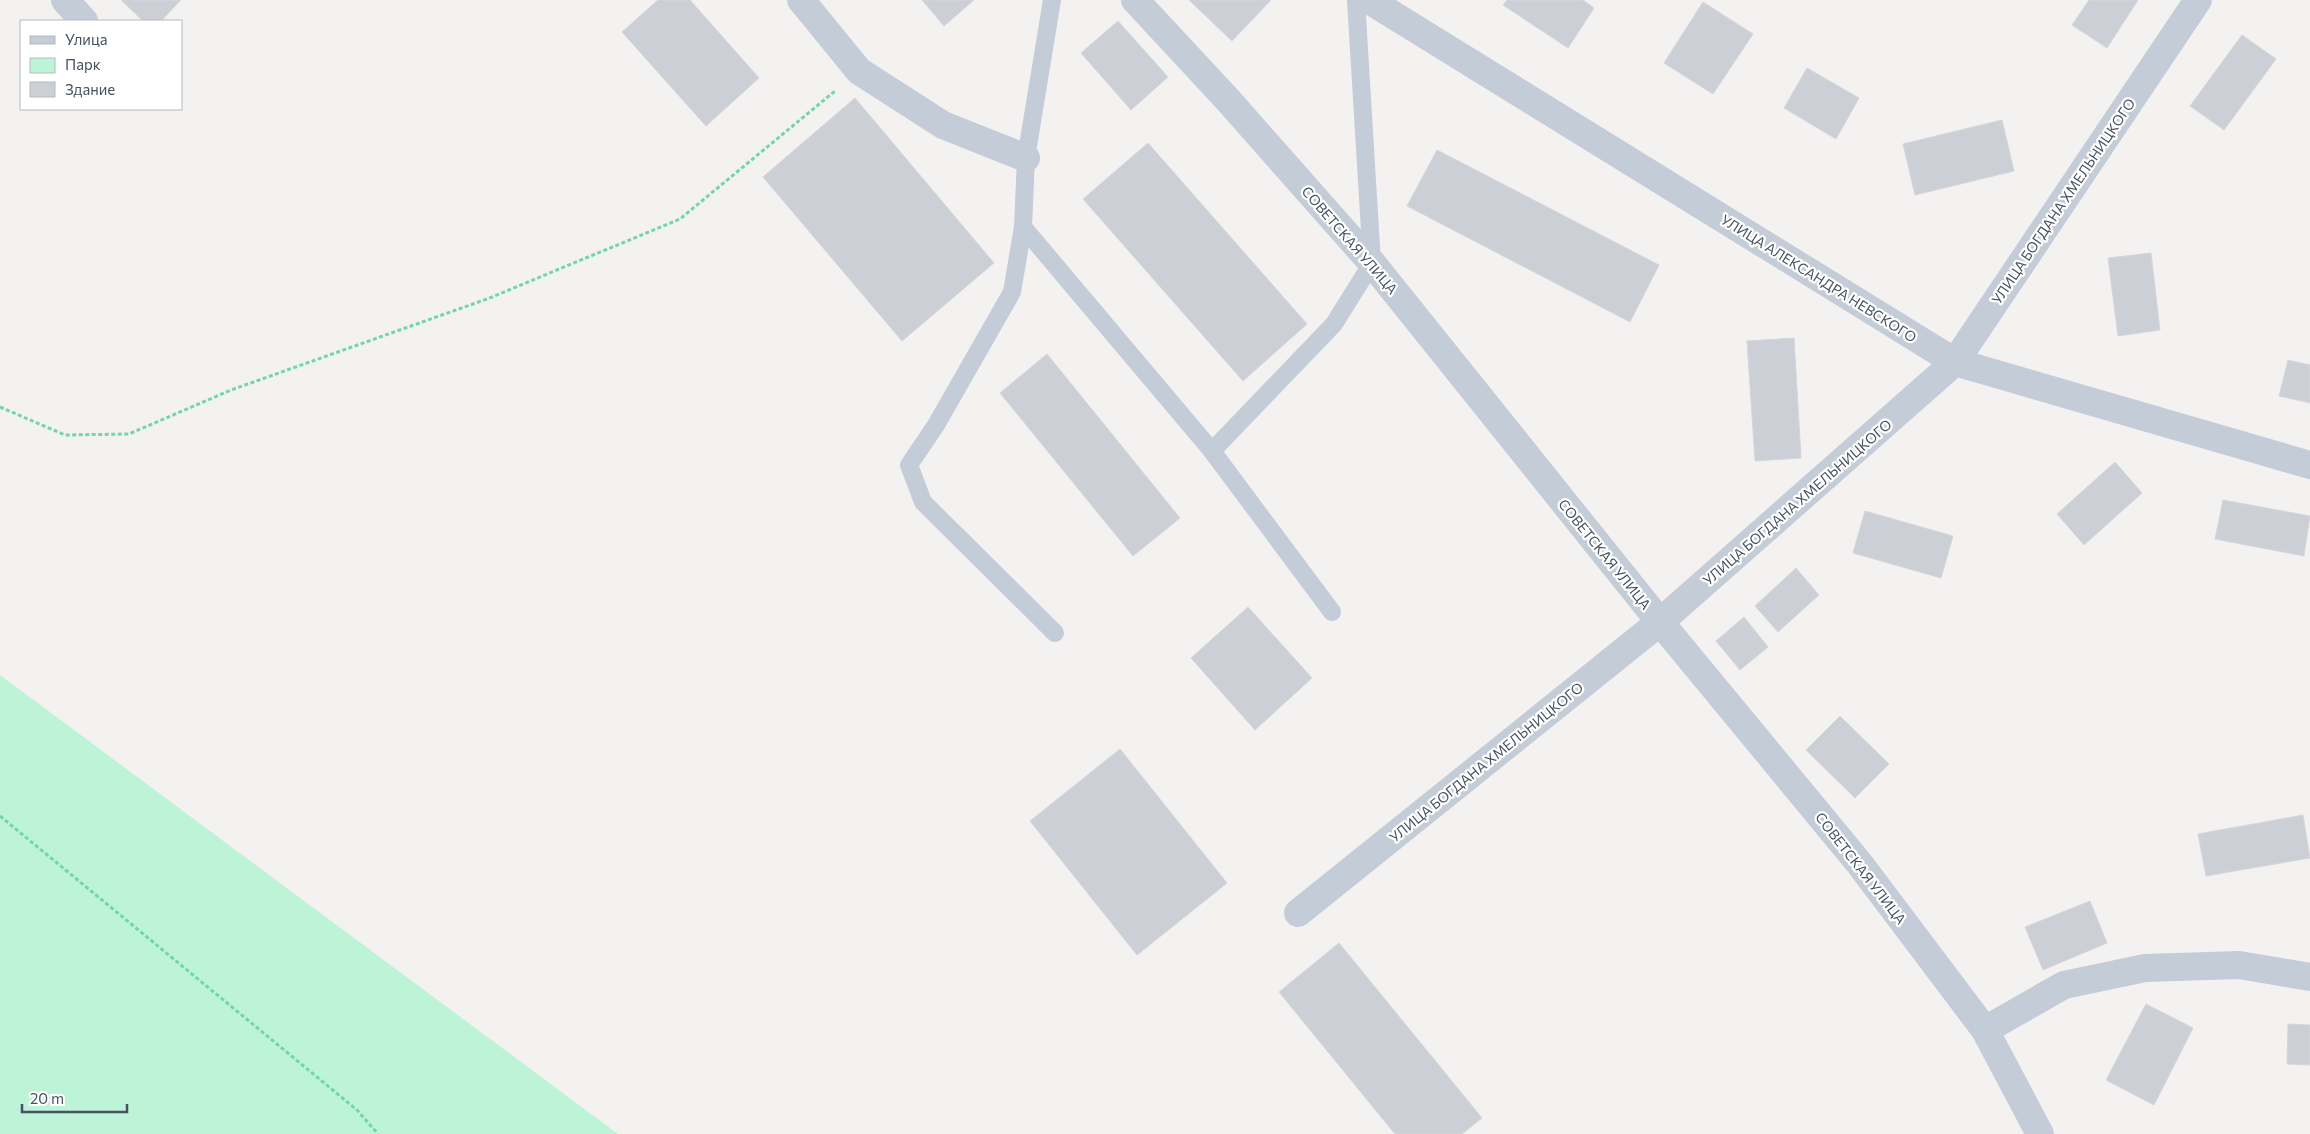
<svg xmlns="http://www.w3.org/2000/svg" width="2310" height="1134" font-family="Commissioner,sans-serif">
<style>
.green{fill:#bdf3d7}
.building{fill:#cdcfd7;stroke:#d5d6dd}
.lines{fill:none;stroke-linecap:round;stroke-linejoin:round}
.path{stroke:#72d5ad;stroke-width:3;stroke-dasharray:4 2.5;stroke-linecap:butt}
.lane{stroke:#c4ccd7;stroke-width:18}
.street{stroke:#c4ccd7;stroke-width:28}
.labels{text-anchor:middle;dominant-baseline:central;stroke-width:4.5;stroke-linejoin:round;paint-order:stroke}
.street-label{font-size:14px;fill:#475261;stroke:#fff}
</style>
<rect width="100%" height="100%" fill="#f4f1f1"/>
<path class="green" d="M0,675l618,459h-618z"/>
<path class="building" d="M121,0h60l-20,21h-18z
M658,0h32l69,78 -53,48 -84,-94z
M922,0h52l-30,26z
M1189,0h82l-39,41z
M1507,0h76l11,8 -26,40 -65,-43z
M2089,0h49l-31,48 -35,-23z
M1703,2l50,32 -40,60 -49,-31z
M1118,21l50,56 -37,33 -50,-57z
M2242,35l34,24 -52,71 -34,-24z
M1807,68l52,30 -23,41 -52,-31z
M855,98l139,165 -92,78 -139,-164z
M2002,120l12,51 -99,24 -12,-51z
M1148,143l159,181 -64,57 -160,-182z
M1437,150l222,115 -29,57 -223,-116z
M2151,253l9,77 -42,6 -10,-78z
M1794,338l7,120 -46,3 -8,-120z
M1047,354l133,164 -47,38 -133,-163z
M2288,360l22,5v38l-31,-7z
M2115,462l27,31 -58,52 -27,-31z
M2223,500l87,16 -6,40 -89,-17z
M1865,511l88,25 -12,42 -88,-25z
M1796,568l23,27 -41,37 -23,-26z
M1248,607l64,71 -57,52 -64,-72z
M1744,617l24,30 -28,23 -24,-29z
M1840,716l49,48 -34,34 -49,-48z
M1120,749l107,134 -90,72 -107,-134z
M2303,815l7,43 -104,18 -8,-42z
M2090,901l17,42 -64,27 -18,-43z
M1339,943l143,175 -20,16h-67l-116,-142z
M2146,1004l47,24 -39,77 -48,-25z
M2288,1024l22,1v40l-23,-1z"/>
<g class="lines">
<path class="path" d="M0,407l65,28 64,-1 102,-44 256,-91 193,-80 155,-128
M0,816l357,294 21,24"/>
<path class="lane" d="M1052,0l-26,158 -3,69 -11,65 -76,133 -27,40 14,37 132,131
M1023,227l189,224 120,161
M1212,451l122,-127 38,-61 -16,-263"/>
<path class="street" d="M65,0l19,21
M801,0l58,71 84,54 83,33
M1135,0l93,100 144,163 288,359 199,241 126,167 55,104
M1369,0l586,362 355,103
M1298,913l362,-291 295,-260 243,-362
M1985,1030l79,-45 81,-17 94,-3 71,12"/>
</g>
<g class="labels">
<g class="street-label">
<text transform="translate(2063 201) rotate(-56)">УЛИЦА БОГДАНА ХМЕЛЬНИЦКОГО</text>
<text transform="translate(1350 240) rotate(49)">СОВЕТСКАЯ УЛИЦА</text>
<text transform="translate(1819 278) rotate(32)">УЛИЦА АЛЕКСАНДРА НЕВСКОГО</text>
<text transform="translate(1797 502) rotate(-41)">УЛИЦА БОГДАНА ХМЕЛЬНИЦКОГО</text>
<text transform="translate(1605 554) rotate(51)">СОВЕТСКАЯ УЛИЦА</text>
<text transform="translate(1486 762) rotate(-39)">УЛИЦА БОГДАНА ХМЕЛЬНИЦКОГО</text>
<text transform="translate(1861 868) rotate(52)">СОВЕТСКАЯ УЛИЦА</text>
</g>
</g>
<rect x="20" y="20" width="162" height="90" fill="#ffffff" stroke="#b5bac0"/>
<rect x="30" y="36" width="25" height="8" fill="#c4ccd7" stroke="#b5bac0"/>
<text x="65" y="45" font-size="15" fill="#475261">Улица</text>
<rect x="30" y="58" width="25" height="15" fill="#bdf3d7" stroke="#b5bac0"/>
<text x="65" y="70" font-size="15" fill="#475261">Парк</text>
<rect x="30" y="82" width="25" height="15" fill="#cdcfd7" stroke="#b5bac0"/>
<text x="65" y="95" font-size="15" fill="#475261">Здание</text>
<path d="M22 1104v8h105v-8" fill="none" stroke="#475261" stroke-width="2.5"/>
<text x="30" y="1104" font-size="15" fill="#475261" stroke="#ffffff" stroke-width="4" paint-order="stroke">20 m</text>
</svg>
